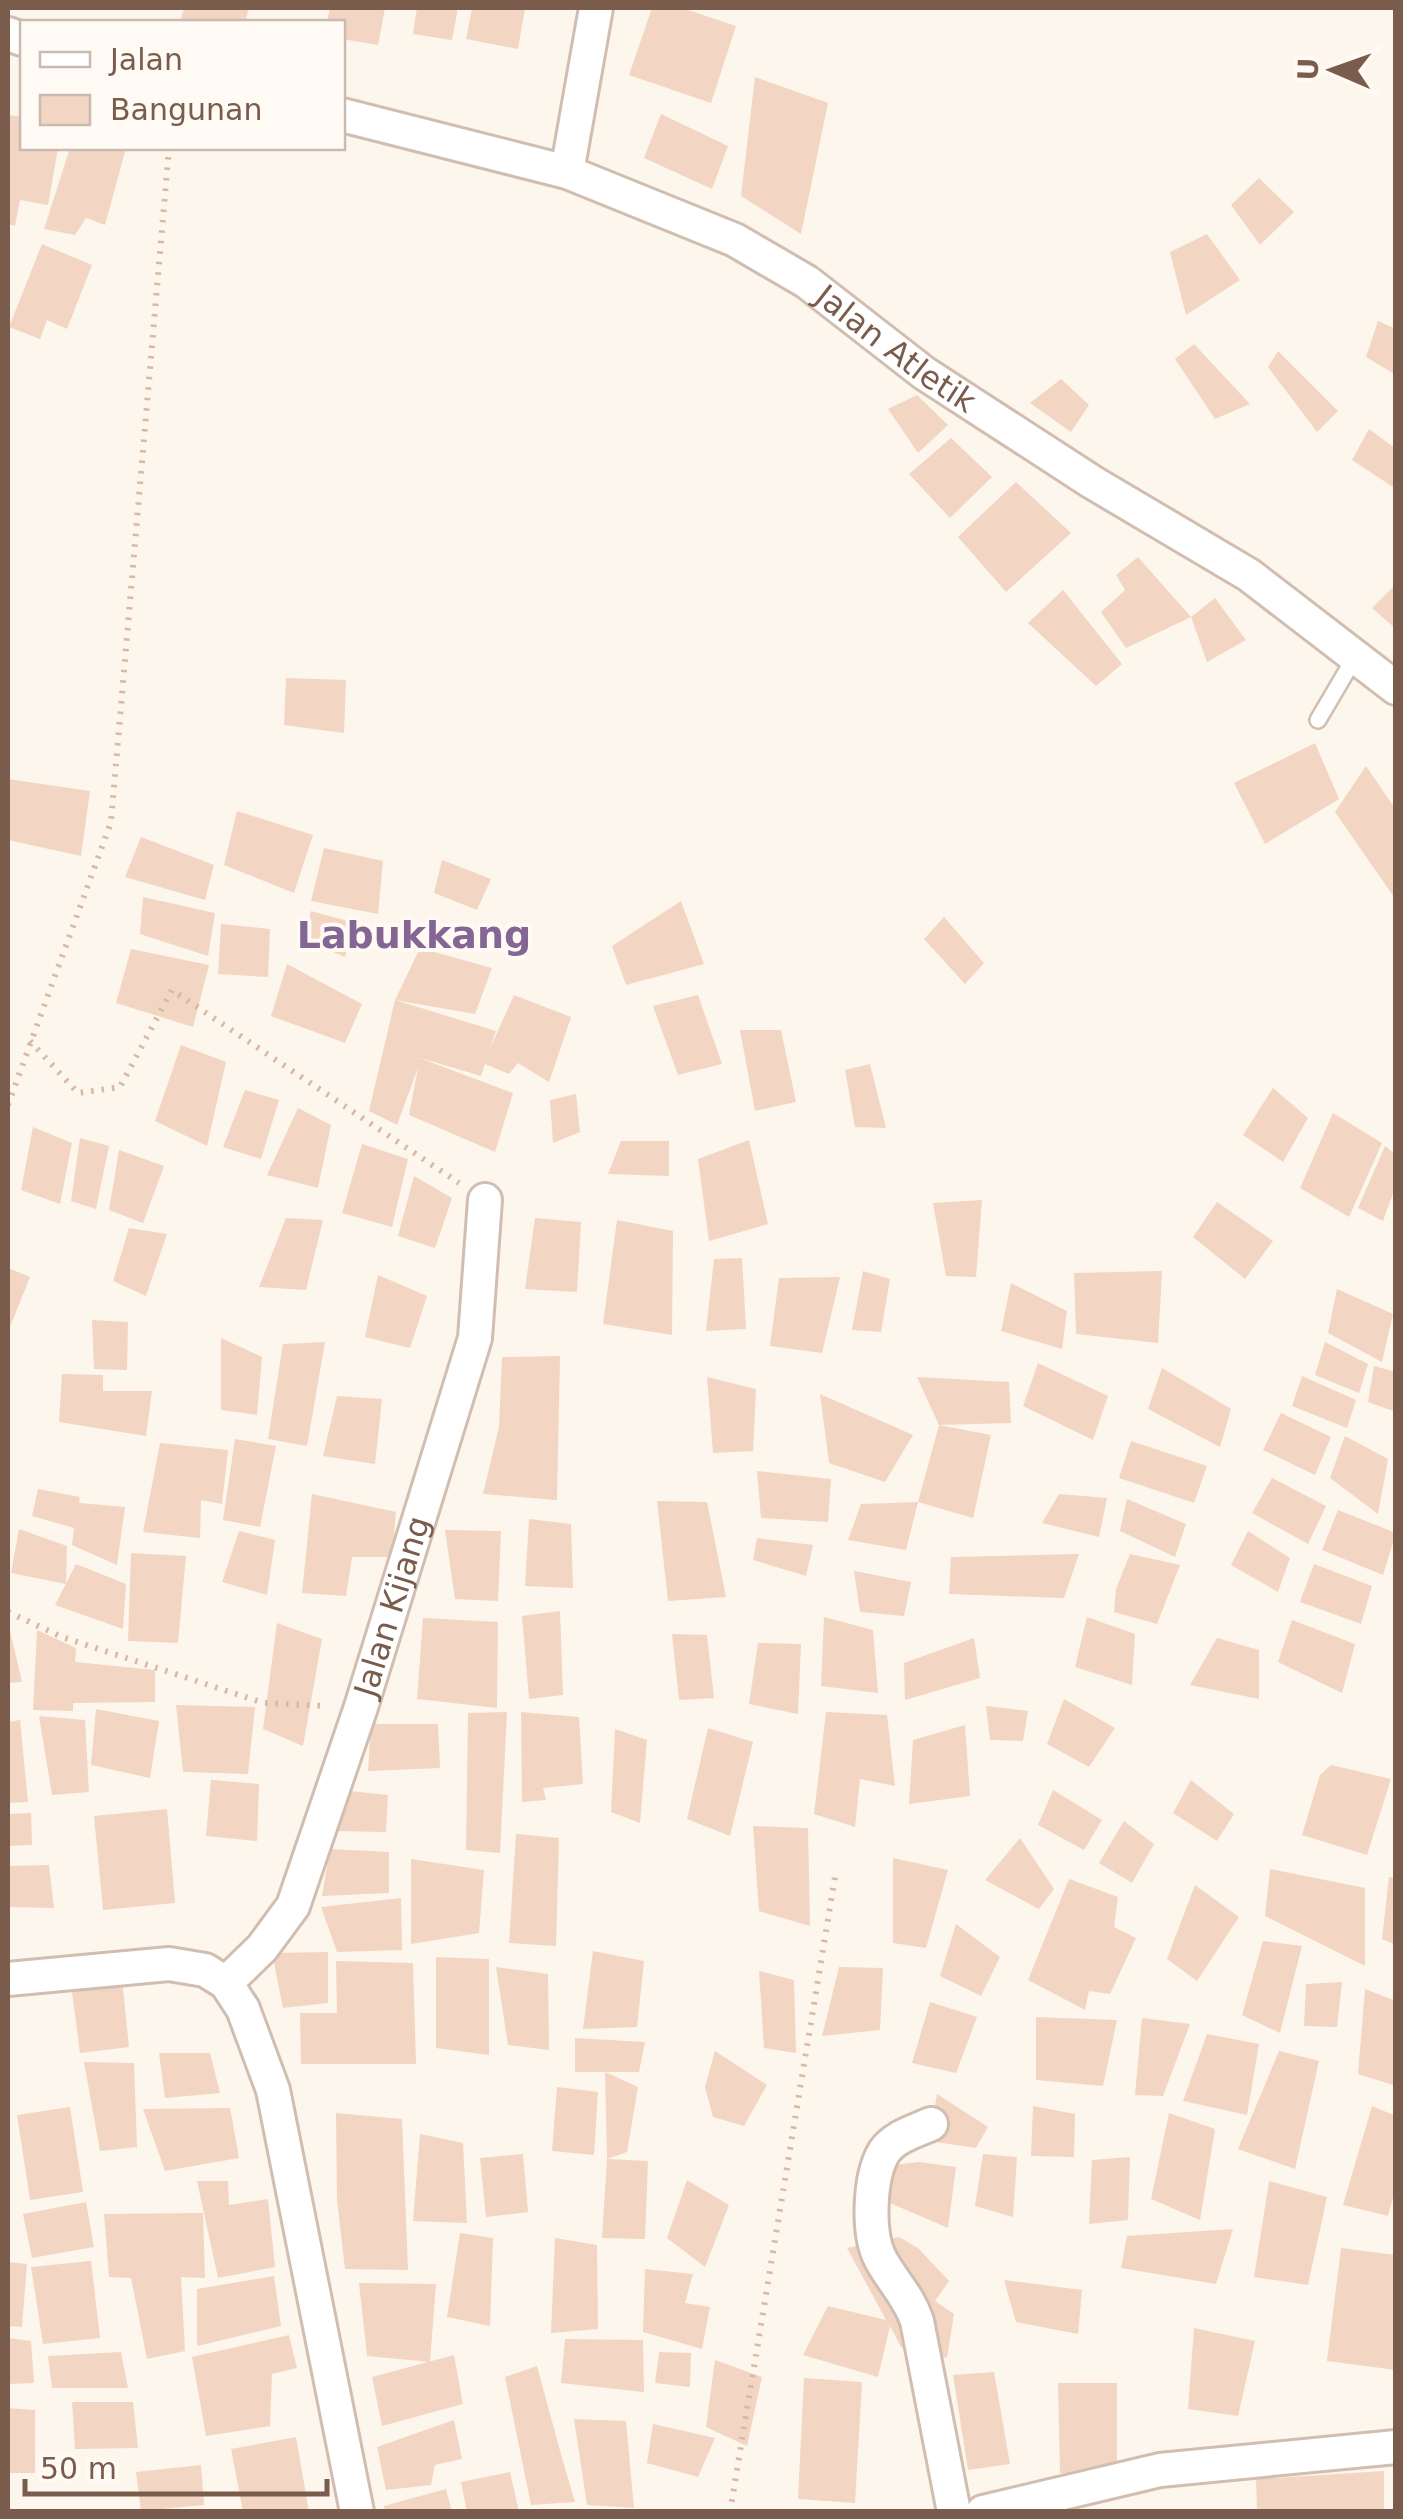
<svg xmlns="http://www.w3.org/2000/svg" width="1403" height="2519" font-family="'DejaVu Sans',sans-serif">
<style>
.building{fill:#f3d5c3}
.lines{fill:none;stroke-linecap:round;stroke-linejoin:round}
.service-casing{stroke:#d1beb0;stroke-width:20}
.minor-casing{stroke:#d1beb0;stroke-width:38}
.path{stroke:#d9b8a5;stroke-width:6;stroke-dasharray:2.5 8;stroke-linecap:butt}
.service{stroke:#fff;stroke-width:15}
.minor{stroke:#fff;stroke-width:32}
.labels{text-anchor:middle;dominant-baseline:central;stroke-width:8;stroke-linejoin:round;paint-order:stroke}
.street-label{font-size:32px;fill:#7a5c4d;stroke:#fffaf3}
.quarter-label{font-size:38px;font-weight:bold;fill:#846695;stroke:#fffaf3}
</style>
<rect width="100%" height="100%" fill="#fdf6ec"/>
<path class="building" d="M184,8h65l-4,14h-65z
M330,8h55l-7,37 -36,-6v-17h-15z
M417,8h41l-6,32 -39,-6z
M472,8h53l-7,41 -52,-10z
M652,8h30l54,18 -25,77 -82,-28z
M755,77l73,26 -27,131 -60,-38z
M661,114l67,32 -16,43 -68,-31z
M8,115l14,2v31h36l-10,57 -28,-5 -5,26 -7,-2z
M70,148h56l-21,77 -19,-7 -11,17 -31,-6z
M1259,178l35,34 -34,33 -29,-40z
M1207,234l33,46 -54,35 -16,-63z
M42,244l50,21 -25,64 -20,-9 -7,19 -31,-12z
M1378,321l18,8v46l-30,-18z
M1194,344l56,60 -35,15 -40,-60z
M1278,351l60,60 -21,21 -49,-65z
M1061,379l28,26 -18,27 -41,-29z
M917,395l31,30 -30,28 -30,-44z
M1369,429l27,20v40l-44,-29z
M951,438l41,39 -42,41 -41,-44z
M1016,482l55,51 -65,59 -48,-55z
M1138,557l53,60 24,-19 31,42 -39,22 -16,-45 -65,31 -25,-36 24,-22 -9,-15z
M1396,584v45l-24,-21z
M1063,590l59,74 -26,22 -68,-63z
M286,678l60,2 -2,53 -60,-8z
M1315,743l24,56 -74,45 -31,-61z
M1366,766l30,44v90l-61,-88z
M8,779l82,12 -9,65 -73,-16z
M237,811l76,24 -19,58 -70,-28z
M141,837l73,28 -9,35 -80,-23z
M324,848l59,13 -5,53 -67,-13z
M442,860l49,19 -14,31 -43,-17z
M143,897l72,16 -7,43 -68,-22z
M681,901l23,63 -78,21 -14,-39z
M311,911l41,11 -7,35 -41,-17z
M944,917l40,46 -19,21 -41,-45z
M221,924l49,5 -2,48 -50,-3z
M420,948l72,20 -17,46 -80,-14 101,31 -7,20 25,-56 57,22 -22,65 -31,-19 -9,11 -24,-10 -4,12 -64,-19 96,36 -18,59 -86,-37 9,-47 -21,57 -28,-14 26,-111z
M131,949l78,16 -16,62 -77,-24z
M287,964l75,40 -17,39 -74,-27z
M698,995l24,69 -44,11 -25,-69z
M740,1030h41l15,72 -41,9z
M181,1045l45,17 -19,84 -52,-25z
M870,1064l16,64 -31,-1 -10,-57z
M1273,1088l35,30 -25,44 -40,-27z
M245,1090l34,10 -18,59 -38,-12z
M576,1094l4,38 -27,11 -3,-43z
M298,1108l33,17 -13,63 -51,-13z
M1333,1113l49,30 -33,74 -49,-29z
M33,1127l39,16 -12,61 -39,-14z
M80,1138l29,8 -13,63 -25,-8z
M749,1140l19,84 -59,17 -11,-82z
M621,1141h48v35l-61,-2z
M362,1144l46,15 -16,68 -50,-14z
M1385,1146l11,9v30l-13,36 -25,-13z
M119,1150l45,16 -21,57 -34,-13z
M414,1176l38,22 -17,50 -37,-12z
M982,1200l-6,77 -30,-1 -13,-73z
M1217,1202l56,39 -28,38 -52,-42z
M286,1218l37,2 -17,70 -47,-3z
M535,1218l46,4 -4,70 -52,-3z
M617,1220l56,11 -1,104 -69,-11z
M129,1228l38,6 -21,62 -33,-15z
M742,1258l4,71 -40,2 8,-72z
M8,1268l22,9 -22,55z
M863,1271l27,8 -9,53 -29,-2z
M1162,1271l-4,72 -82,-9 -2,-61z
M378,1275l49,21 -17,52 -45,-11z
M840,1277l-18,76 -52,-7 9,-68z
M1011,1283l56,28 -5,38 -61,-18z
M1337,1289l56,25 -11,48 -54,-29z
M92,1320l36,2 -1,48 -33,-1z
M221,1338l41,19 -5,58 -36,-5z
M325,1342l-18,104 -39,-7 15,-95z
M1325,1342l43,22 -9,29 -44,-18z
M560,1356l-3,144 -74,-6 16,-67 3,-70z
M1038,1363l70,33 -15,44 -70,-34z
M1374,1366l22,6v40l-28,-10z
M1162,1368l69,41 -11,38 -72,-38z
M62,1374l41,1v16h49l-6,45 -87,-14z
M1302,1376l54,24 -9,28 -55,-22z
M707,1377l49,12 -3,62 -40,2z
M917,1377l92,5 2,41 -72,2z
M820,1394l93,41 -28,47 -56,-19z
M337,1396l45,3 -7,65 -52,-8z
M1281,1413l50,24 -16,38 -52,-25z
M939,1425l52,10 -18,83 -55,-16 -12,48 -58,-10 13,-36 57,-2z
M1345,1436l43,23 -10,55 -48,-36z
M235,1439l41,7 -16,81 -37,-7z
M1131,1441l76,25 -13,37 -75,-25z
M160,1443l68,7 -6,54 -21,-4 -1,38 -57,-6z
M757,1471l74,8 -3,43 -67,-4z
M1272,1478l54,28 -18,38 -56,-31z
M38,1489l42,8 -1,6 46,4 -8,58 -45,-20 2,-17 -42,-12z
M312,1494l84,18 -4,45h-40l-6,39 -44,-3z
M1059,1494l48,4 -8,39 -57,-14z
M1127,1499l59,25 -11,33 -55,-26z
M657,1501l50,1 19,95 -58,4z
M1338,1510l58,23 -13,42 -61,-25z
M529,1519l42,5 2,64 -48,-2z
M19,1529l48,17 -1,38 -55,-11z
M445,1530l56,1 -3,70 -43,-2z
M239,1531l36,9 -8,55 -45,-13z
M1248,1531l42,27 -12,34 -47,-27z
M757,1538l56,7 -7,31 -53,-16z
M131,1553l55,3 -8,87 -50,-2z
M1079,1554l-15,44 -115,-4 2,-37z
M1130,1554l50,11 -23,59 -43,-12 2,-23z
M76,1564l50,20 -3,45 -68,-24z
M1314,1564l58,22 -11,38 -61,-22z
M854,1571l57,11 -7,34 -44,-4z
M560,1611l3,84 -34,4 -7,-83z
M824,1617l49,13 5,63 -57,-7z
M1087,1617l48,17 -3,51 -57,-18z
M423,1618l75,4 -1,86 -80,-9z
M1292,1620l63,24 -13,49 -64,-31z
M277,1623l45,16 -19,107 -40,-17z
M9,1626l13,56 -14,1z
M37,1630l39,18 -1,14 80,8v32l-82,1v8l-40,-1z
M672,1634l35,1 7,63 -35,2z
M974,1638l6,40 -75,22 -1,-37z
M1217,1638l42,12v49l-69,-14z
M758,1643l43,1 -3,70 -49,-10z
M1064,1699l51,29 -26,39 -42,-23z
M176,1705l79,2 -7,67 -65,-2z
M986,1706l42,5 -5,30 -33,-1z
M96,1709l63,12 -9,57 -59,-13z
M507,1712l-7,141 -34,-3 2,-137z
M521,1712l58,5 4,67 -40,4 3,12 -24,2z
M826,1712l61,3 8,71 -35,-7 -5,48 -41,-13z
M39,1716l46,4 4,72 -37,3z
M20,1720l8,82 -20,1v-81z
M371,1724h67l2,44 -72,3z
M965,1725l5,71 -61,8 4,-64z
M708,1728l45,14 -23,94 -43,-17z
M615,1729l32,11 -7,83 -29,-11z
M1331,1765l60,14 -24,76 -65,-20 18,-60z
M211,1780l48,4 -2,57 -51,-5z
M1191,1780l43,34 -17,27 -44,-28z
M340,1790l48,5 -2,37 -53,-1z
M1053,1790l49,30 -18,30 -46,-25z
M167,1809l8,94 -72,7 -9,-94z
M31,1813l1,32 -24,1v-32z
M1124,1821l30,23 -22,39 -33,-20z
M753,1826l55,2 2,98 -51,-15z
M516,1834l43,4 -3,108 -47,-3z
M1020,1838l34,51 -15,20 -54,-29z
M330,1849l59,3v41l-67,3z
M893,1858l55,12 -22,78 -33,-5z
M411,1859l73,11 -5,63 -68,11z
M49,1865l5,43 -46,-1v-41z
M1270,1869l95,19v78l-100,-50z
M1389,1877l7,1v67l-14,-6z
M1069,1879l49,18 -4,30 22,11 -26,56 -21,-3 -4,19 -57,-30z
M1195,1885l44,32 -42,64 -30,-22z
M401,1898l1,52 -65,2 -16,-45z
M956,1924l44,33 -19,39 -41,-20z
M1263,1941l39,5 -22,87 -38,-18z
M593,1951l51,10 -7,66 -54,2z
M328,1952v51l-45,5 -11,-55z
M436,1957l53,2v96l-53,-7z
M336,1961l77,2 3,101h-115l-1,-51h37z
M496,1967l52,7 1,76 -41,-5z
M839,1967l44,1 -3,62 -58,6z
M759,1971l35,9 2,73 -32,-5z
M122,1979l7,68 -49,6 -9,-69z
M1342,1982l-5,45 -33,-1 2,-42z
M1365,1989l31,12v85l-38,-12z
M930,2002l47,15 -21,56 -44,-10z
M1036,2017l81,3 -14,66 -67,-6z
M1142,2018l48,6 -27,72 -28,-1z
M1207,2034l52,10 -12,71 -64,-14z
M575,2038l70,4 -6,30h-64z
M715,2051l52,34 -23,41 -31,-9 -8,-30z
M1279,2051l40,10 -24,108 -57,-20z
M159,2053h51l10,40 -55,5z
M84,2062l50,1 3,84 -37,4z
M605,2072l33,15 -11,65 -20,7 41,2 -3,78 -43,-1 5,-79z
M557,2087l41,5 -4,63 -42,-4z
M937,2094l51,33 -12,21 -47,-7z
M1033,2106l42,8 -1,43 -43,-1z
M1372,2106l24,10v70l-8,30 -45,-11z
M70,2107l13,85 -53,8 -13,-85z
M230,2108l9,50 -74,13 -22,-62z
M336,2113l66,6 6,151 -63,-1 -8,-69z
M1169,2113l46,16 -15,91 -49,-21z
M420,2134l43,9 4,80 -54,-2z
M523,2154l5,58 -42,5 -6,-59z
M983,2154l34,3 -4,60 -38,-11z
M1130,2157l-2,63 -39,4 3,-64z
M919,2162l37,5 -8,61 -58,-25 2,-38z
M687,2180l42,25 -24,62 -38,-29z
M197,2181h31l1,24 39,-6 7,68 -57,11z
M1269,2181l58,16 -19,88 -54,-8z
M86,2202l8,45 -62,11 -9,-44z
M203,2213l2,65 -24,-1 4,74 -38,8 -16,-81 -22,-1 -5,-63z
M1233,2229l-17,55 -95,-16 6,-32z
M460,2233l33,5 -3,88 -43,-9z
M899,2237l19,11 31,33 -14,20 19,13 -7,44 -46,-11 -11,-21 -12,51 -75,-22 25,-49 58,14 -39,-72z
M555,2238l42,7 1,84 -47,4z
M1341,2248l55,7v115l-69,-9z
M91,2261l9,77 -57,6 -12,-77z
M8,2262l19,2 -5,63 -14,-1z
M645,2269l48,5 -8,29 25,4 -8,42 -59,-17z
M274,2276l7,50 -84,20v-57z
M1004,2280l78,10 -4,44 -62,-12z
M359,2283l77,1 -6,78 -63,-6z
M1194,2328l61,13 -17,75 -50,-7z
M289,2335l8,33 -25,6 -2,52 -64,10 -14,-79z
M8,2338l23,3 3,42 -26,1z
M565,2339l78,1 1,52 -83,-9z
M121,2352l7,36h-76l-4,-32z
M659,2352l32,1 -1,34 -35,-4z
M454,2355l9,49 -81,22 -10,-49z
M715,2360l47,17 -15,69 -41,-19z
M537,2366l25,92 13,44 -44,3 -26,-128z
M994,2372l16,92 -42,6 -15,-95z
M804,2378l58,4 -7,121 -57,-4z
M1058,2383h59v96l-57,-6z
M72,2402h61l5,46 -63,1z
M8,2408l27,2v63h-27z
M574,2419l52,2 8,87 -47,-3z
M454,2420l8,39 -27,6 -4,20 -45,5 -9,-43z
M653,2424l62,14 -17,39 -51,-14z
M296,2437l13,75h-66l-12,-63z
M201,2465l3,40 -63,6 -5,-39z
M1384,2471v41h-127l-1,-33z
M510,2472l9,40h-52l-6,-30z
M446,2489l6,23h-67l-1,-6z"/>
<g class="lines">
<defs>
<path id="service" d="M1318,720l37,-63"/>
<g id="minor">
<path d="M8,34l14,5"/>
<path id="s1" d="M342,115l225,57 168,68 72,42 117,91 168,109 157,93 147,113"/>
<path d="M567,172l29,-164"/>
<path d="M8,1979l161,-15 36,6 21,13 17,26 30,81 84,422"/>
<path id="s2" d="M226,1983l36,-35 31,-42 68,-199 114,-369 10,-138"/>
<path d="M931,2124c-16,7 -37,13 -47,28 -15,25 -17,83 -3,108 12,22 28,37 36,61l37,191"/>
<path d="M983,2512l177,-42 236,-23"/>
</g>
</defs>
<use href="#service" class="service-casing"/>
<use href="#minor" class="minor-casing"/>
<path class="path" d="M30,1041l48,52 42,-6 52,-97 287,193
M8,1105l103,-283 58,-674
M8,1612l54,25 202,66 61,3
M730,2512l106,-641"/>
<use href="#service" class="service"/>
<use href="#minor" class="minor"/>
</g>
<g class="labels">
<g class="street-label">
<text stroke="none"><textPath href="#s1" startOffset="608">Jalan Atletik</textPath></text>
<text stroke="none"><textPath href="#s2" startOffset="418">Jalan Kijang</textPath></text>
</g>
<g class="quarter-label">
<text x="414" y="935">Labukkang</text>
</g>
</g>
<rect width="1403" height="2519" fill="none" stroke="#7a5c4d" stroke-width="20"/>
<rect x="20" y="20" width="325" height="130" fill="#fffaf3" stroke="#cabbb1" stroke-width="2.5"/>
<rect x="40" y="52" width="50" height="15" fill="#ffffff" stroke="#cabbb1" stroke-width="2.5"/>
<text x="110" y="70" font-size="30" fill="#7a5c4d">Jalan</text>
<rect x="40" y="95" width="50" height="30" fill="#f3d5c3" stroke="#cabbb1" stroke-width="2.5"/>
<text x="110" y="120" font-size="30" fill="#7a5c4d">Bangunan</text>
<g transform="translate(1333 70) rotate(272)" stroke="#fffaf3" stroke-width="8" paint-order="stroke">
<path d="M0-8L18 38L0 25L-18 38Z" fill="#7a5c4d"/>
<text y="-15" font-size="28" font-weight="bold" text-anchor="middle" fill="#7a5c4d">U</text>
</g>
<path d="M25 2479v15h302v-15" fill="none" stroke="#7a5c4d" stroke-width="5"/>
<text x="40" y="2479" font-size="30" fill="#7a5c4d" stroke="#fffaf3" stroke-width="8" paint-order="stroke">50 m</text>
</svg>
